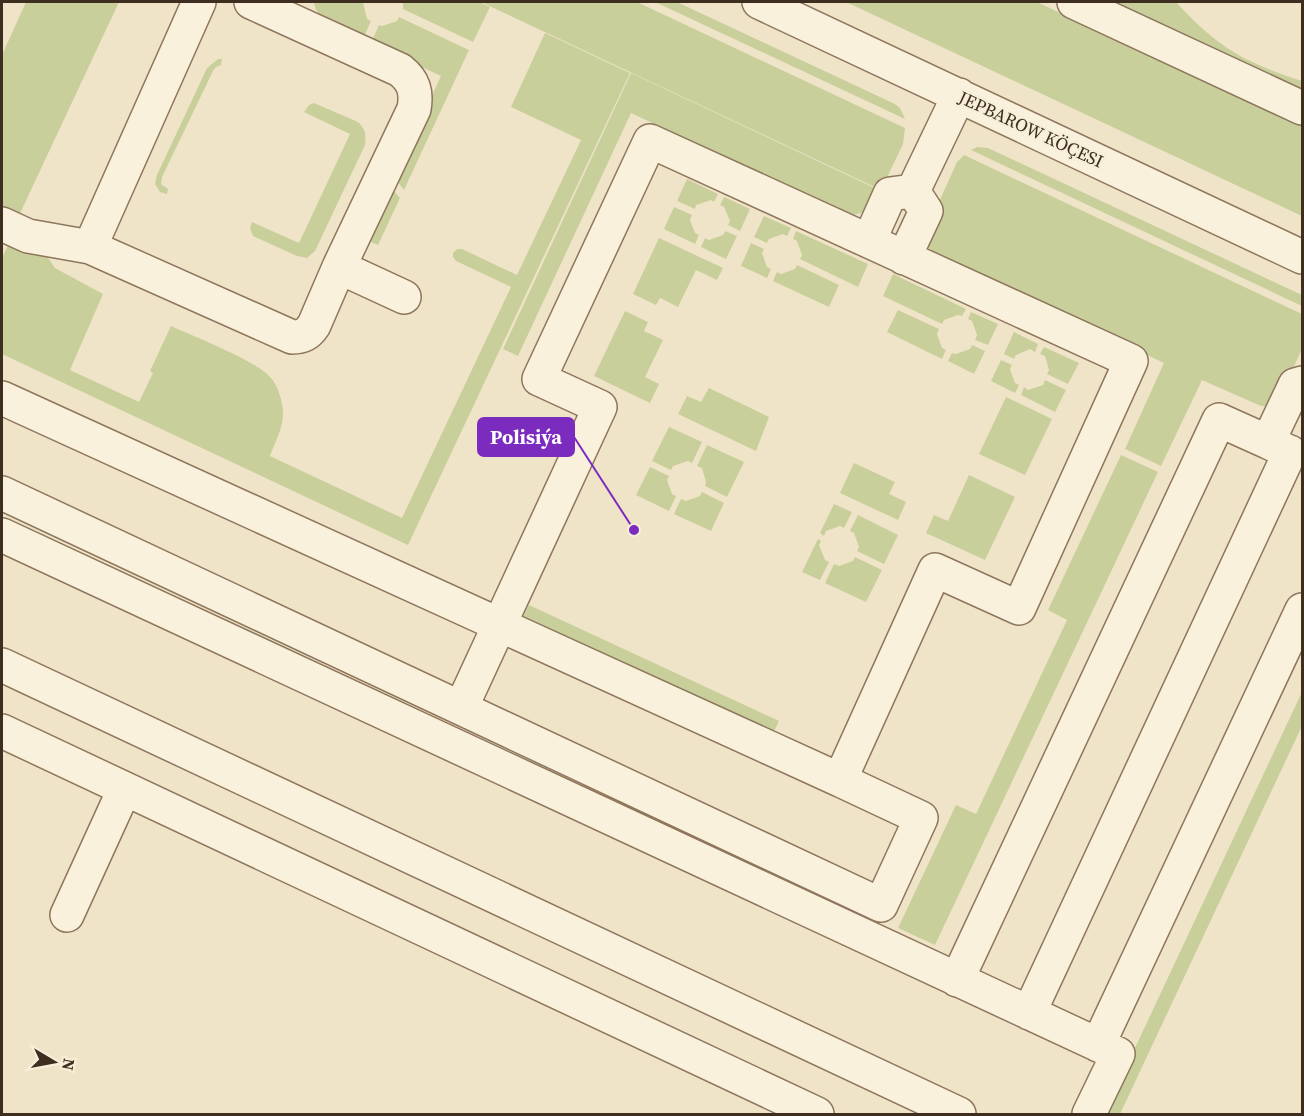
<svg xmlns="http://www.w3.org/2000/svg" width="1304" height="1116" font-family="'Source Serif 4',serif">
<style>
.green{fill:#c9cf9b}
.lines{fill:none;stroke-linecap:round;stroke-linejoin:round}
.minor-casing{stroke:#8d765c;stroke-width:36}
.minor{stroke:#faf1dc;stroke-width:33}
.labels{text-anchor:middle;dominant-baseline:central;stroke-width:4.5;stroke-linejoin:round;paint-order:stroke}
.street-label{font-size:18px;fill:#3d2e20;stroke:#f7eed8}
.leader{fill:none;stroke:#7b2cbf;stroke-width:2}
.callout-dot{fill:#7b2cbf;stroke:#f7eed8;stroke-width:2}
.callout{fill:#7b2cbf;stroke:#7b2cbf;stroke-width:2}
.callout-label{font-size:20px;text-anchor:middle;font-weight:bold;fill:#fff}
</style>
<rect width="100%" height="100%" fill="#f0e4c8"/>
<path class="green" d="M26,2h93l-103,220 -14,-8v-159z
M314,2h49l4,17 4,2 -8,18c-17,-9 -47,-16 -49,-37z
M403,2h76l11,5 -17,35 -70,-33z
M481,2h156l268,126 -2,16 -22,46z
M655,2h22l218,102 5,4 5,11z
M846,2h191l265,124v90z
M1106,2h70c42,46 68,60 126,79v13z
M399,17l70,33 -65,140 -6,-8 -1,-11 44,-95 -70,-33 8,-18 3,1 15,-5z
M545,33l85,40 -222,472 -406,-191v-96l9,-19 33,13 11,16 48,26 -33,76 69,32 14,-29 -3,-2 21,-45c24,11 84,34 99,51 8,8 12,23 13,34 1,16 -8,31 -13,45l132,62 109,-231 -55,-26 -3,-4v-4l4,-4h5l55,26 64,-135 -70,-33z
M218,59h4l-1,6 -5,2 -3,4 -51,106 -1,7 7,5 -1,5 -7,-2 -5,-8 2,-9 50,-107z
M631,73l250,118 -16,21 -12,3 -10,-2 -212,-100 -113,243 -15,-7z
M314,103l44,19c8,8 8,12 7,23l-50,106 -8,7 -10,-2 -44,-20 -3,-8 2,-6 47,21 51,-109 -46,-22 5,-7z
M977,147l11,1 314,147v11l-331,-156z
M964,155l338,159v35l-21,45 -12,12h-8l-59,-26 -41,86 -36,-17 39,-86 -230,-109 -6,-8 5,-31 24,-53z
M687,179l31,15 -4,8 -3,-2 -15,5 -1,4 -18,-8z
M393,190l7,8 -22,47 -13,-6z
M724,197l26,12 -10,22 -12,-6 2,-4 -6,-14 -4,-2z
M674,207l18,8 -2,5 5,13 4,2 -4,9 -31,-15z
M764,216l27,12 -4,8 -4,-2 -14,5 -2,4 -13,-6z
M725,231l12,5 -11,23 -25,-12 4,-9 4,2 14,-5z
M796,231l72,33 -10,23 -58,-28 2,-4 -5,-14 -4,-2z
M659,238l64,30 -6,12 -21,-10 -18,37 -18,-9 -4,7 -23,-11z
M751,243l13,6 -2,4 5,14 4,2 -4,9 -26,-12z
M797,265l42,20 -10,22 -56,-26 4,-9 4,2 14,-5z
M893,274l73,35 -4,7 -4,-1 -14,5 -2,4 -59,-28z
M898,310l41,19 -2,5 5,14 4,2 -4,9 -55,-27z
M625,311l23,11 -4,9 19,9 -18,37 14,7 -9,19 -56,-27z
M971,312l27,12 -10,21 -13,-5 2,-5 -5,-14 -4,-2z
M1014,332l24,12 -3,8 -5,-3 -14,6 -2,4 -10,-5z
M972,345l13,6 -11,23 -26,-13 4,-8 4,1 14,-5z
M1044,347l35,16 -11,21 -21,-10 2,-4 -4,-14 -5,-2z
M1001,360l11,5 -2,4 5,14 4,2 -4,8 -24,-12z
M1045,380l21,10 -11,22 -34,-17 3,-8 4,3 15,-5z
M709,388l60,29 -13,34 -78,-37 9,-18 14,6z
M1006,397l46,22 -27,56 -46,-21z
M669,427l33,15 -10,21 -4,-2 -15,5 -2,4 -19,-9z
M707,445l37,17 -17,35 -22,-11 1,-4 -4,-14 -5,-2z
M1121,455l37,17 -223,473 -37,-17 58,-123 20,9 91,-194 -19,-10z
M854,463l41,19 -6,12 17,8 -8,18 -58,-27z
M650,467l19,9 -2,4 5,14 4,2 -7,15 -33,-16z
M969,475l46,22 -30,63 -59,-27 8,-18 14,6z
M702,492l22,11 -13,28 -37,-17 7,-15 5,2 14,-5z
M834,504l18,8 -8,16 -4,-2 -14,5 -2,5 -4,-3z
M858,515l40,20 -14,29 -27,-13 2,-4 -5,-14 -4,-2z
M818,539l3,2 -2,4 6,15 4,2 -9,18 -18,-8z
M855,557l27,13 -16,32 -41,-19 9,-19 5,2 14,-5z
M529,605l250,116 -8,17 -250,-116z
M1302,692v34l-182,388h-16z"/>
<g class="lines">
<defs>
<path id="minor" d="M199,2l-109,245 202,90c11,0 16,-3 22,-12l25,-58
M251,2l149,68c14,11 17,22 14,39l-75,158 65,30
M759,2l543,255
M1074,2l228,106
M913,191l46,-96
M2,224l26,12 62,11
M869,241l21,-47 23,-3
M904,258l22,-47 -13,-20
M2,398l838,382 95,-210 84,38 112,-247 -481,-220 -111,238 61,28 -139,301
M1287,451l-19,-9 27,-57 7,-2
M2,493l879,412 40,-87 -81,-38
M2,535l1116,519 -29,60
M2,665l957,449
M2,731l815,383
M67,915l57,-125
M957,980l262,-560 49,22
M1029,1013l261,-561
M1098,1045l204,-435"/>
</defs>
<use href="#minor" class="minor-casing"/>
<use href="#minor" class="minor"/>
</g>
<g class="labels">
<g class="street-label">
<text transform="translate(1031 129) rotate(25)">JEPBAROW KÖÇESI</text>
</g>
</g>
<path class="leader" d="M634 530L574 437"/>
<circle class="callout-dot" cx="634" cy="530" r="6"/>
<rect class="callout" x="478" y="418" width="96" height="38" rx="6"/>
<g class="callout-label">
<text x="526" y="444">Polisiýa</text>
</g>
<rect width="1304" height="1116" fill="none" stroke="#3d2e20" stroke-width="6"/>
<g transform="translate(54 1062) rotate(100)" stroke="#f7eed8" stroke-width="4.5" paint-order="stroke">
<path d="M0-4.5L10 22L0 15L-10 22Z" fill="#3d2e20"/>
<text y="-9" font-size="16" font-weight="bold" text-anchor="middle" fill="#3d2e20">N</text>
</g>
</svg>
